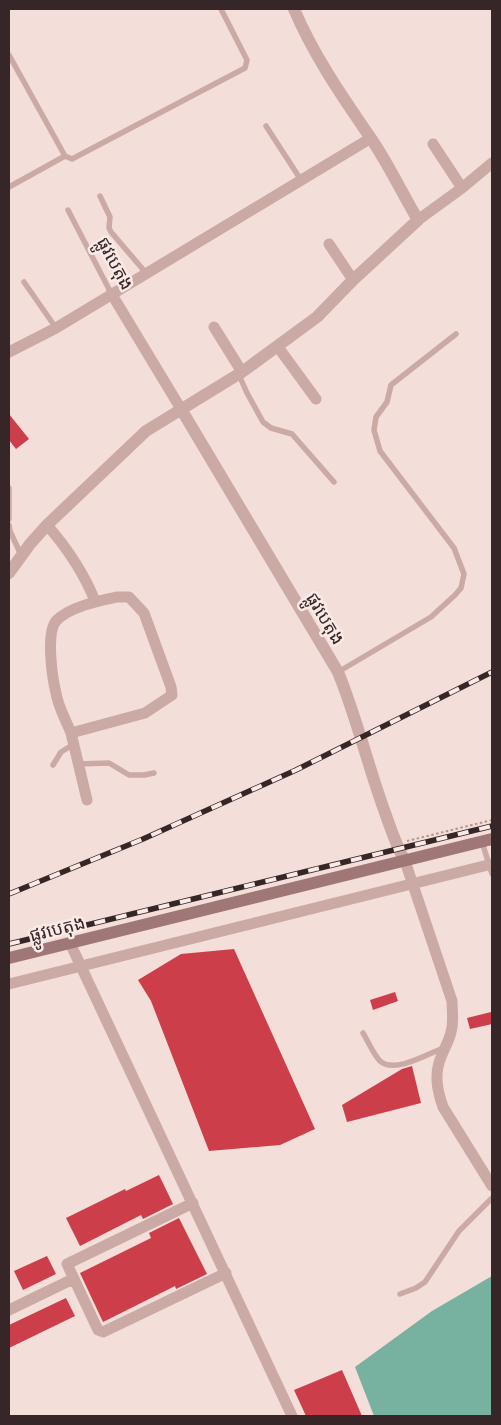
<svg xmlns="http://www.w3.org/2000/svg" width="501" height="1425" font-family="Ubuntu,'Noto Sans Khmer',sans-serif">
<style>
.water{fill:#77b1a0}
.building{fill:#cc3e4a}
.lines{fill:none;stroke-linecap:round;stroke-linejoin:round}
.path{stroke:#b7938f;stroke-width:2;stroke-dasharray:2.5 2.5;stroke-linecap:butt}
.service{stroke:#cba9a5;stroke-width:5.5}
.minor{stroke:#cba9a5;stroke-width:11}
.tertiary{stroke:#cba9a5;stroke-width:12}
.secondary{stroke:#9f7776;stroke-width:12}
.rail-casing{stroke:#362627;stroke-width:5.5}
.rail{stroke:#faeae6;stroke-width:4;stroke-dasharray:11;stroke-linecap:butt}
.labels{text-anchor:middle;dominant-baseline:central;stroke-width:5;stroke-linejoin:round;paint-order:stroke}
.street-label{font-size:18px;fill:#362627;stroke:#faeae6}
</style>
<rect width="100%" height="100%" fill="#f3ded9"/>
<path class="water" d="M492,1276v140h-118l-19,-49 77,-56z"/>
<path class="building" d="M9,414l20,25 -13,10 -7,-9z
M234,949l81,180 -35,16 -71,6 -58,-150 -13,-21 43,-26z
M395,992l3,9 -25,9 -3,-10z
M491,1012l1,12 -22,5 -3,-11z
M412,1066l9,37 -74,19 -5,-17 60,-36z
M159,1175l14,29 -30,15 -2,-4 -61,31 -14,-28 59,-29 1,2z
M179,1218l28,56 -31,15 -1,-3 -72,36 -23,-49 71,-35 -2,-5z
M47,1256l9,18 -33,16 -9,-19z
M66,1298l9,18 -66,32v-23z
M342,1370l20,46h-56l-12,-26z"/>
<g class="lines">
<path class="path" d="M407,841l85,-21"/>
<path class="service" d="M9,55l56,101 7,3 173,-91 2,-8 -26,-51
M266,126l35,54
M9,187l56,-31
M100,196l10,21 -1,11 2,4 35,41
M68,210l43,83
M24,282l32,46
M239,375l8,18 16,29 8,6 21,6 42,48
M9,488v31
M9,525l1,6 11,24
M338,672l93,-55 24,-22 6,-7 3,-14 -10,-26 -74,-97 -6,-21 2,-13 11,-15 4,-17 65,-51
M78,764l31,-1 20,12h15l10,-2
M53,765l8,-13 13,-8
M482,842l10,32
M363,1033c5,8 10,21 17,28 14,13 48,-7 63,-13
M400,1294l16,-6 9,-6 34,-51 33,-33"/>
<path class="minor" d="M433,144l29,44
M418,220l44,-32 30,-25
M329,244l24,36
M111,293l70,116
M214,327l28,45
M278,347l38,52
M9,352l47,-24 315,-190
M47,525c20,23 37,48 48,76
M117,597h12l15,16 27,74 1,8 -27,18 -74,20c-5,-13 -13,-26 -15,-40 -4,-16 -10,-60 0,-72 13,-14 42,-20 61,-24z
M71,733l16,67
M405,861l47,140c0,10 2,21 -1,31 -2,9 -7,17 -10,25 -7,17 -4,33 2,50l49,79
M70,943l222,473
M9,984l483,-120
M193,1203l-126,61 31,66 5,2 123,-59
M9,1310l64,-31"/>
<path class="tertiary" d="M181,409l157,263c18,44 29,90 45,135 7,19 12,37 22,54
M9,573l21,-29 17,-19 99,-94 96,-59 75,-55 36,-37 65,-60c-16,-27 -30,-57 -48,-83 -28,-41 -56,-81 -76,-128"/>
<path class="secondary" d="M9,958l483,-119"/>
<defs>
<path id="rail" d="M9,894l134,-55 153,-69 196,-98
M9,944l483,-118"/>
</defs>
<use href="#rail" class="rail-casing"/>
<use href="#rail" class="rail"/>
</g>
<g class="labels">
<g class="street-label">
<text transform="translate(116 263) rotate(62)">ផ្លូវបេតុង</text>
<text transform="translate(326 618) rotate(59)">ផ្លូវបេតុង</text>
<text transform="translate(57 928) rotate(-14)">ផ្លូវបេតុង</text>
</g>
</g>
<rect width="501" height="1425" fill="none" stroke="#362627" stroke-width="20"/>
</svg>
